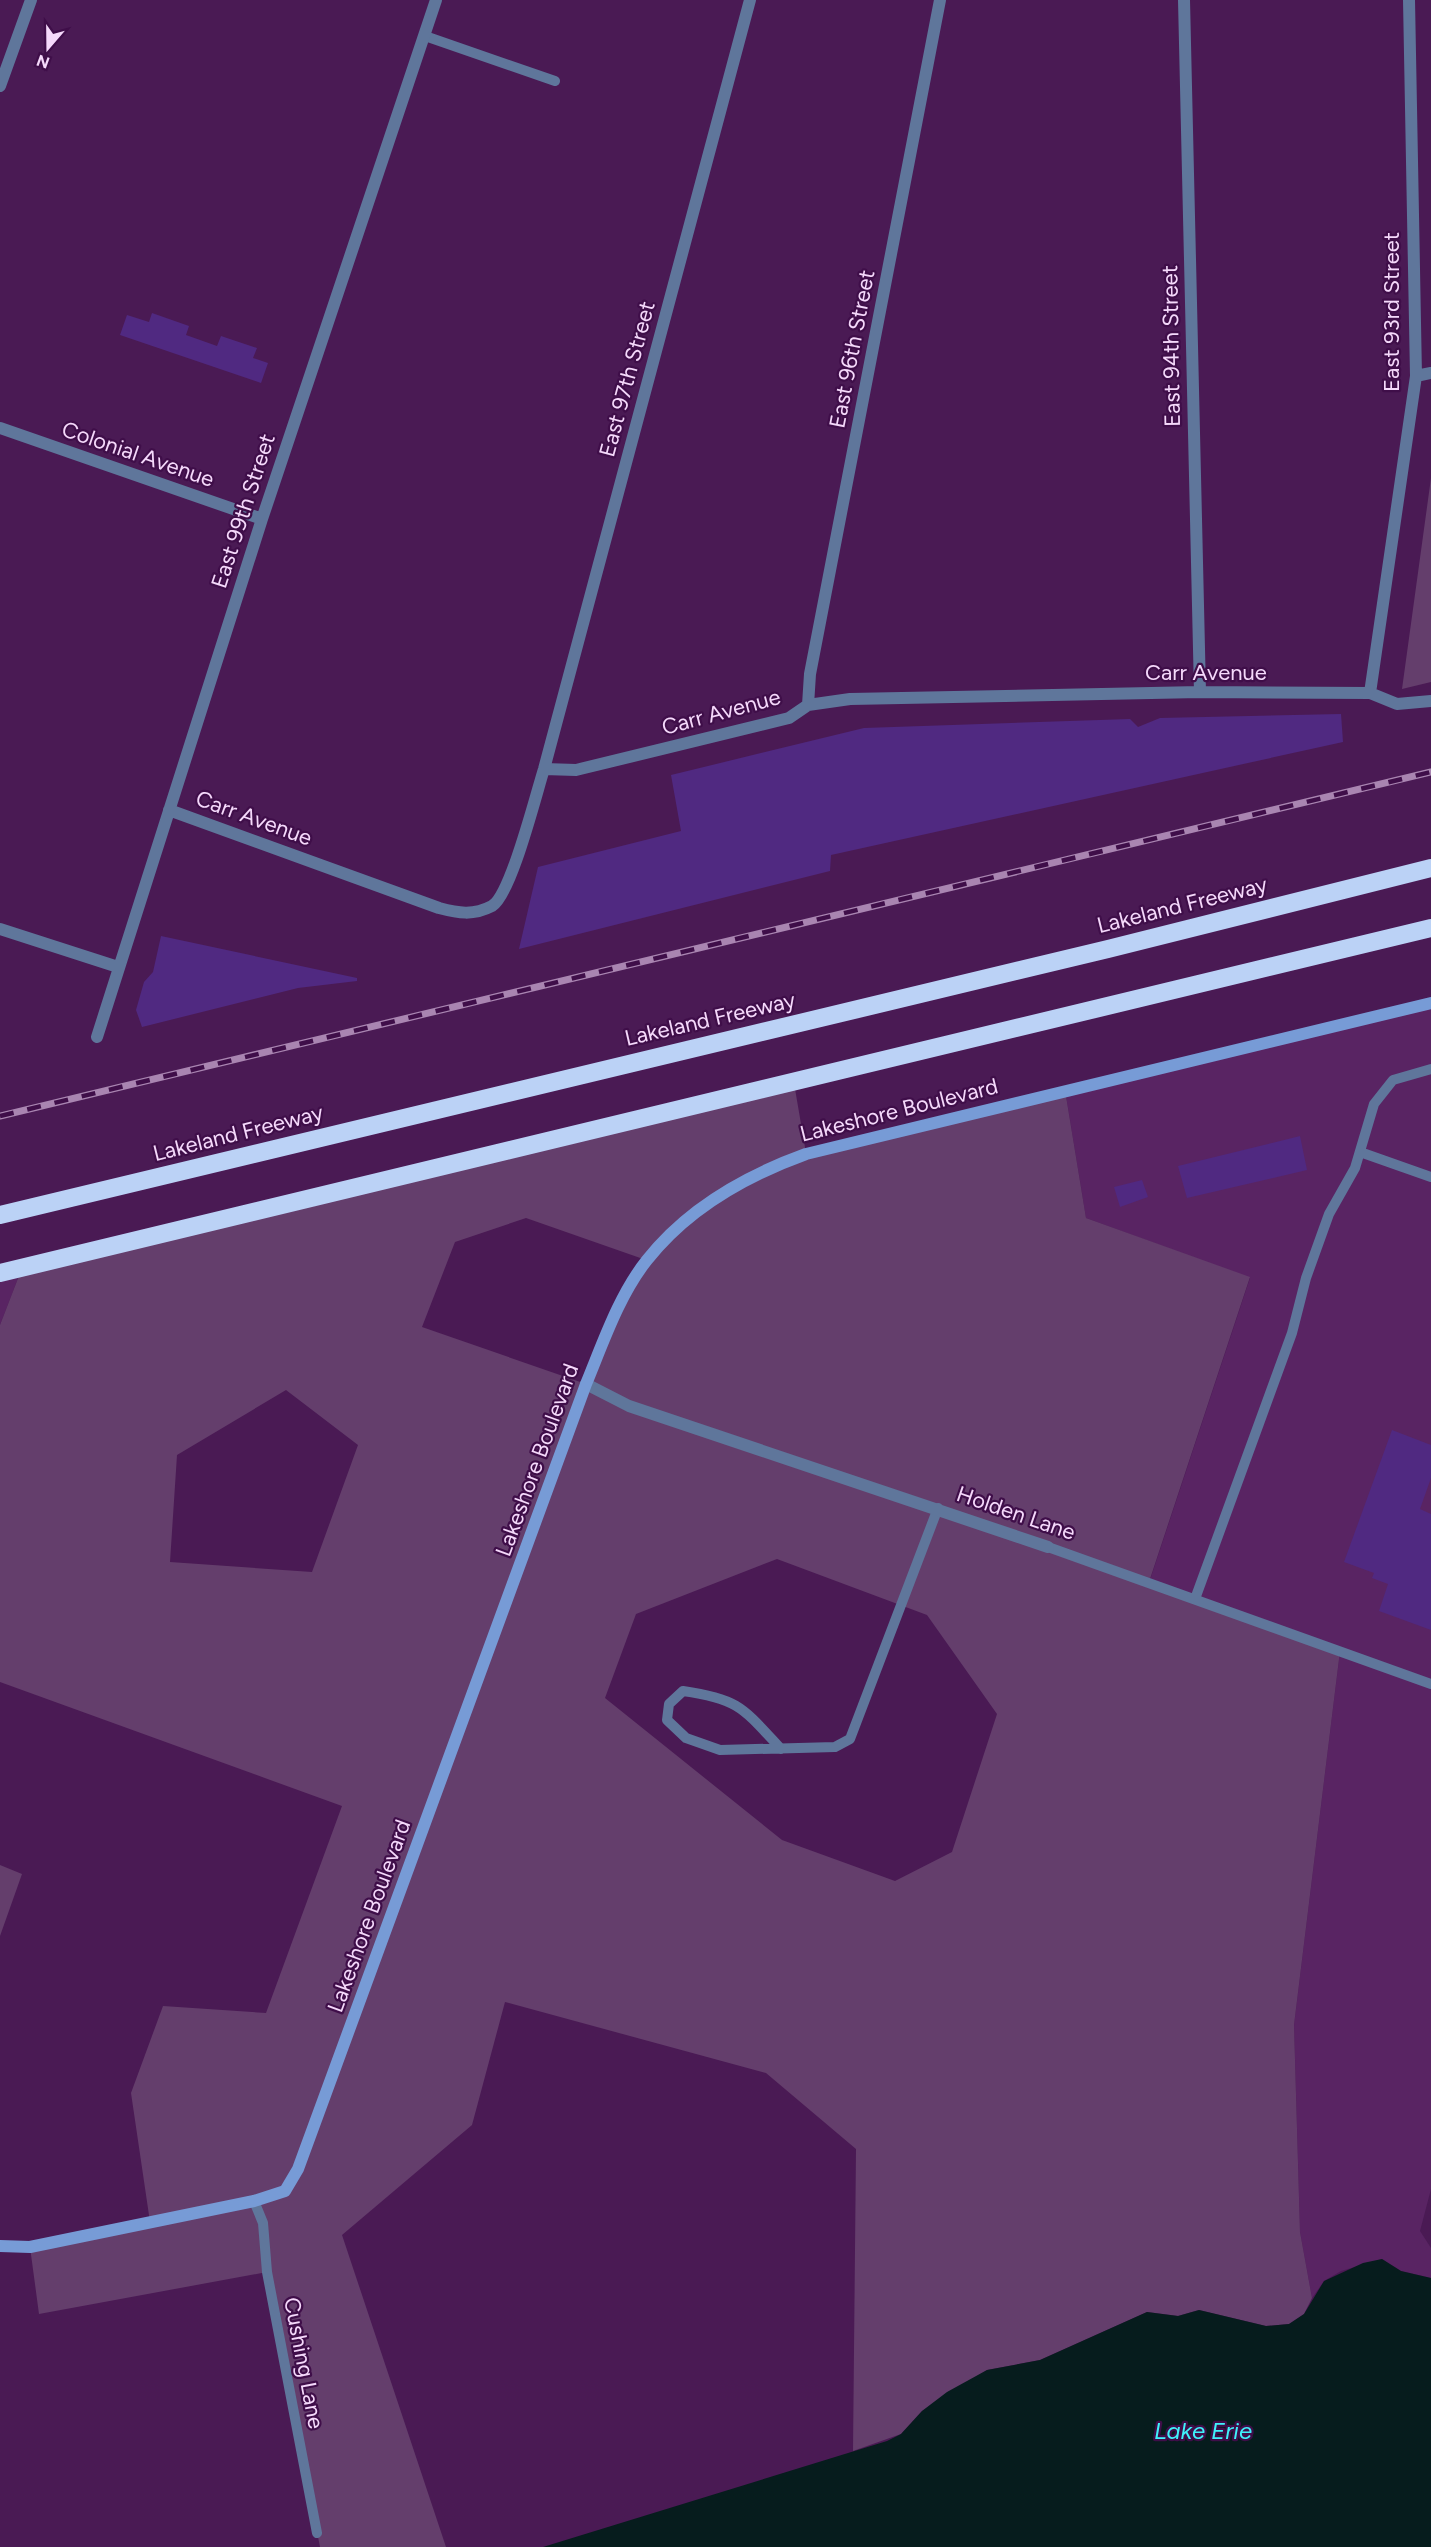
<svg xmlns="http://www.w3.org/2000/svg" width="1431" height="2547" font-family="Figtree,sans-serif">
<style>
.built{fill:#592463}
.green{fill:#643e6c;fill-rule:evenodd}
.water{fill:#061c1d}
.building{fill:#502981}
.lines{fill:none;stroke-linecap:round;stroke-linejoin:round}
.lane{stroke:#5f769b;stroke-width:10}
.street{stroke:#5f769b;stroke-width:12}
.secondary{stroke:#779bd6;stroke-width:12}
.highway{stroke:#bbd2f6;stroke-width:18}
.rail-casing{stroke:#a985b1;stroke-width:7}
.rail{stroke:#3f0e49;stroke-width:4.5;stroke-dasharray:14;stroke-linecap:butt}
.labels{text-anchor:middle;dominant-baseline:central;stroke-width:4.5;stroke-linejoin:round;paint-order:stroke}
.street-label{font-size:22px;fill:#f5d9fb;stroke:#3f0e49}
.water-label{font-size:24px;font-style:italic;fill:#3ff2fb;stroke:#3f0e49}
</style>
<rect width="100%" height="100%" fill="#4a1a54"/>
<path class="built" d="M1431,1003v1186l-11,42 11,17v30l-30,-7 -19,-12 -41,12 -17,10 -12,17 -12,-66 -6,-207 46,-374 -191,-68 101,-305 -164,-60 -21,-128z
M22,1268l-22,57v-52z"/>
<path class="green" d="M1431,478v204l-29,7z
M794,1083l12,70 259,-63 21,128 164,59 -101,305 191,69 -46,374 6,207 12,66 -8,16 -15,10 -23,2 -67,-16 -21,6 -31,-4 -107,48 -53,10 -65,41 -21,23 -48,17 3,-302 -90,-76 -261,-71 -33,123 -130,110 104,312h-126l-53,-275 -228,42 -9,-67 120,-25 -19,-129 32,-87 103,7 76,-207 -342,-124v-357l22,-57zM526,1218l120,42 -60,124 -164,-57 33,-85zM286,1390l72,55 -46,127 -142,-10 7,-107zM777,1559l150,56 70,99 -45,138 -57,29 -113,-41 -177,-142 31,-84z
M0,1865l22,9 -22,62z"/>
<path class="water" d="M1382,2259l19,12 30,7v269h-888l344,-106 14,-7 21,-23 25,-19 40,-22 53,-10 107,-48 31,4 21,-6 67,16 23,-2 15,-10 20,-33 39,-18z"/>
<path class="building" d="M152,313l37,13 -3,9 31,11 4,-10 36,12 -4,10 15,5 -7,20 -141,-48 7,-20 22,7z
M1341,714l2,28 -512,113 -1,16 -311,78 19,-82 143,-36 -10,-56 193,-47 266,-9 8,8 22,-9z
M161,936l196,42v3l-59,7 -156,39 -6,-17 8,-28 9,-10z
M1300,1136l7,34 -120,28 -9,-32z
M1142,1180l6,17 -28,10 -6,-20z
M1392,1430l39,15v33l-11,31 11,5v116l-52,-19 9,-27 -16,-6 2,-5 -30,-11z"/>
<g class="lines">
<path class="lane" d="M425,36l130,45
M1360,1152l71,25
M1048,1547l383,137
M1195,1599l97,-266 14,-55 23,-64 26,-46 19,-64 19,-24 38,-11
M781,1749c-38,-41 -42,-50 -98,-58l-14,13 -2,16 19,18 34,12 115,-3 15,-8 88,-231
M254,2201l9,22 4,49 50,261"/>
<path class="street" d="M1184,0l16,692
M0,86l31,-86
M1416,376l15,-3
M0,428l262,91
M1370,693l46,-317 -7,-376
M808,705l2,-31 130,-674
M544,769l32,1 213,-52 19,-13 42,-6 350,-7 170,1 27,11 34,-3
M169,810l270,98c19,5 34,8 53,-2 19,-11 44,-112 52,-137l206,-769
M0,929l118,38
M97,1037l165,-518 174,-519
M586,1384l43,22 419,141"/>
<path class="secondary" d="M0,2246l30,1 224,-46 31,-10 13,-22 288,-785c17,-41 33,-89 61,-124 41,-52 98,-84 159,-106l625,-151"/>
<path class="highway" d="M0,1215l1108,-266 323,-81
M0,1273l1431,-345"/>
<defs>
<path id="rail" d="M0,1116l1431,-344"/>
</defs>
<use href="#rail" class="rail-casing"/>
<use href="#rail" class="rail"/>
</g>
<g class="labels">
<g class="street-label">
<text transform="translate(1391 312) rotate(-90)">East 93rd Street</text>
<text transform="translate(1171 346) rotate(-91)">East 94th Street</text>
<text transform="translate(852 349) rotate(-79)">East 96th Street</text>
<text transform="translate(627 379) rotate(-75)">East 97th Street</text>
<text transform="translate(138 454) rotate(19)">Colonial Avenue</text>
<text transform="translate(243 511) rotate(-72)">East 99th Street</text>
<text x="1206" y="672">Carr Avenue</text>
<text transform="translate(721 712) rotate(-15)">Carr Avenue</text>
<text transform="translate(254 818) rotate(20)">Carr Avenue</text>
<text transform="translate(1182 905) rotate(-14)">Lakeland Freeway</text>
<text transform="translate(710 1019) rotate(-13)">Lakeland Freeway</text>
<text transform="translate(899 1110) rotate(-14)">Lakeshore Boulevard</text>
<text transform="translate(238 1133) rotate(-14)">Lakeland Freeway</text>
<text transform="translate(537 1460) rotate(-70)">Lakeshore Boulevard</text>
<text transform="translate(1016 1513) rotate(19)">Holden Lane</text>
<text transform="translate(369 1916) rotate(-70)">Lakeshore Boulevard</text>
<text transform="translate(304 2363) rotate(79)">Cushing Lane</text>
</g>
<g class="water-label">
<text x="1203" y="2430">Lake Erie</text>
</g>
</g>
<g transform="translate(48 48) rotate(200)" stroke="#3f0e49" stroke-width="4.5" paint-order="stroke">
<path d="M0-4.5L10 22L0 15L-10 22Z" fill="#f5d9fb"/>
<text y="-9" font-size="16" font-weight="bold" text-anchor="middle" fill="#f5d9fb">N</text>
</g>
</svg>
